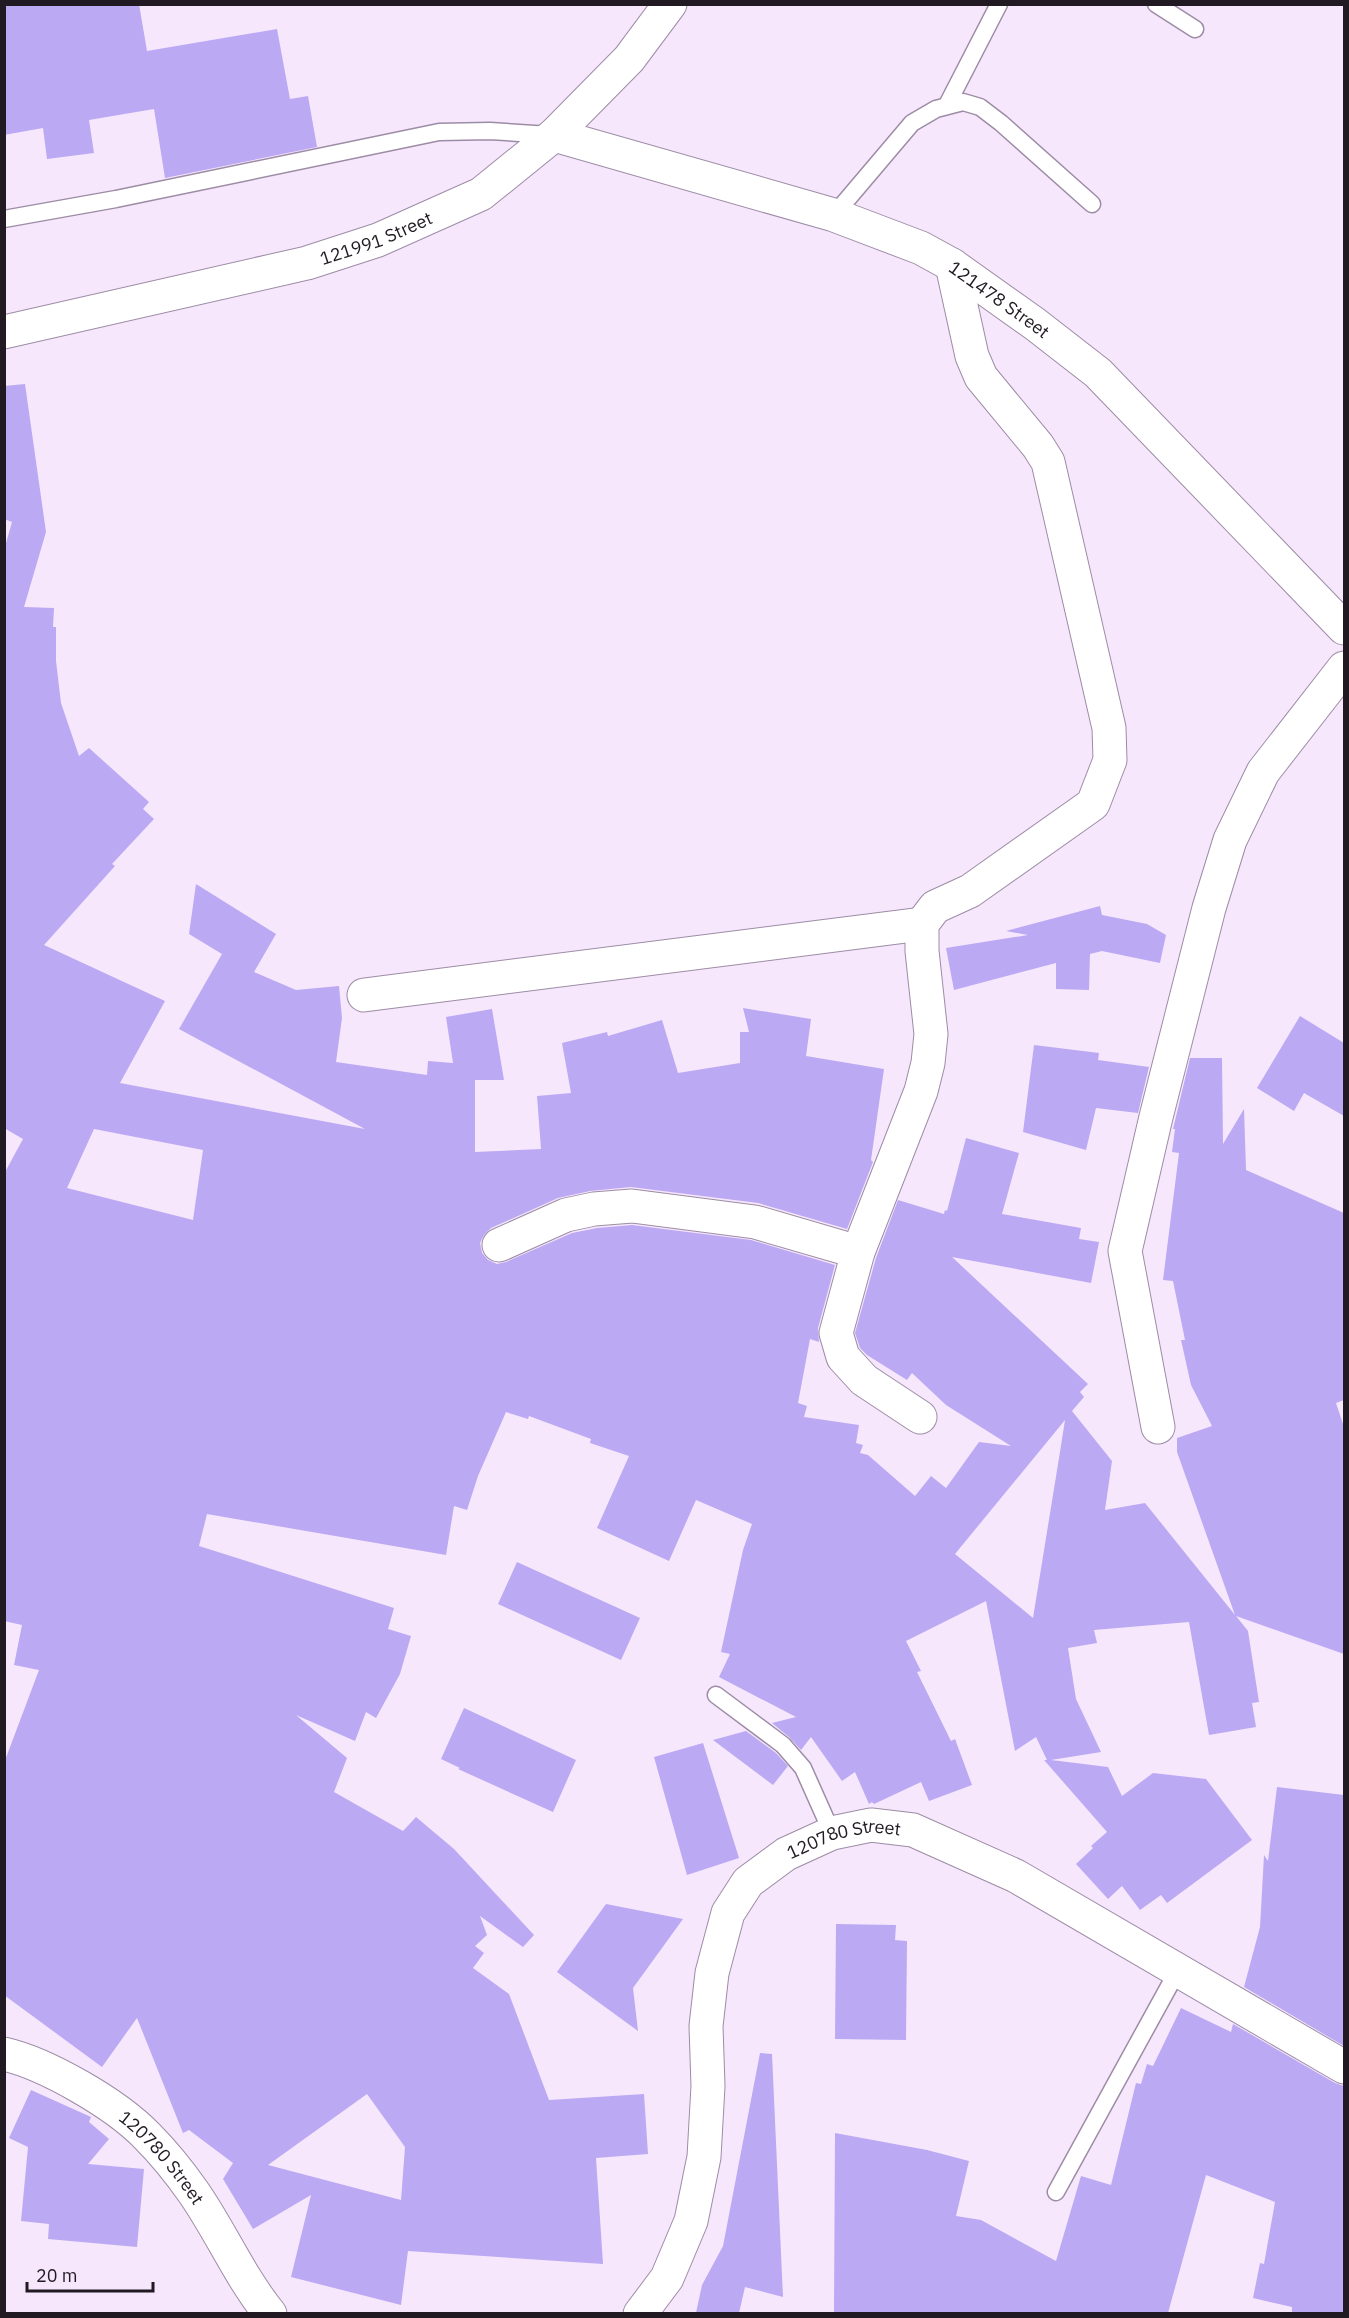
<svg xmlns="http://www.w3.org/2000/svg" width="1349" height="2318" font-family="'IBM Plex Sans',sans-serif">
<style>
.building{fill:#bba9f3;fill-rule:evenodd}
.lines{fill:none;stroke-linecap:round;stroke-linejoin:round}
.service-casing{stroke:#9d8ca5;stroke-width:19}
.minor-casing{stroke:#9d8ca5;stroke-width:35}
.service{stroke:#fff;stroke-width:16}
.minor{stroke:#fff;stroke-width:33}
.labels{text-anchor:middle;dominant-baseline:central;stroke-width:4.5;stroke-linejoin:round;paint-order:stroke}
.street-label{font-size:18px;fill:#211a23;stroke:#f6e7fd}
</style>
<rect width="100%" height="100%" fill="#f6e7fd"/>
<path class="building" d="M4,4h135l8,47 130,-22 13,70 18,-3 9,51 -152,31 -11,-69 -65,11 5,33 -47,6 -4,-31 -39,7z
M25,384l21,148 -22,75 30,1 -1,19h3v34l5,42 18,53 10,-8 60,54 -6,7 11,10 -42,45 3,2 -71,79 121,56 -45,82 245,46 -186,-100 43,-75 -33,-20 7,-50 80,50 -22,38 42,18 43,-4 3,32 -6,44 91,13 1,-14 25,2 -7,-46 46,-8 12,71h-29v72l66,-3 -4,-53 34,-3 -9,-50 45,-11 1,4 54,-16 16,53 62,-10v-31h9l-6,-24 68,11 -5,37 78,13 -13,91 2,2 -26,67 -89,-26 -127,-16 -41,4 -32,7 -67,30 -7,7 -4,8 2,10 6,7 9,4 9,-2 66,-29 25,-5 35,-3 119,15 84,25 -17,63 1,14 -9,-3 -12,64 9,3 -3,11 55,8 -3,18 7,2 -3,8 8,2 47,41 16,-20 15,12 33,-46 32,4 -65,-41 -34,-32 -5,7 -40,-25 -7,-7 -5,-15 21,-75 22,-58 46,14 1,-4 2,1 19,-73 53,15 -17,61 79,14 -2,11 20,3 -8,41 -139,-26 136,127 -8,8 4,5 -12,14 40,50 -7,49 40,-7 90,112 -58,-163v-14l35,-12 -21,-41 -10,-45h4l-12,-59 -10,-1 16,-127 -7,-1 3,-23h-2l17,-71h32l1,86 21,-35 2,61 98,43v187l-8,3 8,24v227l-108,-38 12,15 11,71 -7,1 4,24 -47,8 -20,-113 -95,8 3,13 -29,5 8,51 25,53 -50,8 57,7 14,29 31,-23 53,6 46,61 -85,63 -6,-8 -21,15 -18,-24 -14,13 -32,-35 17,-16 -2,-2 16,-14 -63,-72h3l-11,-23 -21,14 -29,-150 -80,40 15,30 -4,1 34,69 4,-2 17,46 -43,16 -8,-19 -47,22 -2,-2 -3,2 -14,-32 -13,9 -31,-44 -10,13 -12,-13 -17,-14 24,-6 -77,-40 11,-23 -9,-2 22,-102 9,-26 -56,-24 -27,61 -72,-33 32,-72 -39,-13 1,-4 -62,-23 -1,3 -22,-7 -28,64 -11,34 -13,-4 -8,49 -239,-41 -8,32 195,62 -6,21 23,7 -11,38 -24,44 -10,-6 -11,29 -59,-26 51,43 -13,34 69,39 13,-14 38,32 80,86 -11,12 -43,-31 7,19 -12,11 9,7 -11,15 36,26 40,106 95,-6 4,60 -52,4 7,106 -195,-13 -7,54 -110,-28 20,-82 -58,34 -30,-50 10,-16 -44,-33 -6,3 -46,-115 -35,49 -98,-72v-232l35,-93 -25,-5 8,-40 -18,-4v-447l19,-35 -19,-11v-578l8,-28 -8,-3v-133zM94,1129l109,21 -10,70 -126,-32zM1065,1420l-6,38 -26,160 -78,-64zM367,2094l38,53 -4,53 -133,-35z
M1100,906l2,9 45,9 19,11 -6,28 -58,-12 -12,3 -1,36 -33,-1v-26l-102,27 -8,-42 82,-13 -22,-4z
M1300,1016l44,27v73l-40,-23 -10,18 -37,-23z
M1034,1045l65,8 -1,7 51,7 -11,46 -42,-5 -10,42 -63,-18z
M517,1562l123,56 -19,42 -123,-56z
M464,1708l112,52 -23,52 -95,-43 2,-1 -19,-9z
M746,1731l30,22 12,13 -15,19 -60,-45z
M703,1743l36,115 -52,17 -33,-118z
M1277,1787l67,8v251l-100,-59 16,-60 4,-72 4,6z
M606,1904l77,15 -50,69 5,43 -81,-59z
M836,1924l60,1 -1,15 12,1 -1,99 -71,-1z
M1181,2008l50,24 2,-8 102,59 9,3v227l-52,-1v-5l-39,-9 7,-35 4,1 11,-62 -69,-27 -38,138h-334l1,-180 92,17 42,11 -13,55 25,4 75,41 25,-85 30,9 25,-102 5,1 6,-20 6,2z
M760,2053l12,1 11,243 -38,-10 -6,26h-43l6,-28 21,-39z
M31,2090l60,27 -2,5 20,17 -21,25 56,5 -7,78 -89,-8 1,-15 -28,-3 7,-74 -19,-9z"/>
<g class="lines">
<defs>
<path id="service" d="M1156,4l39,25
M947,105l52,-101
M834,215l78,-92 24,-14 27,-7 17,5 21,16 91,81
M4,219l112,-20 323,-67 51,-1 60,4
M716,1695l67,50 20,23 29,65
M1056,2192l122,-222"/>
<g id="minor">
<path id="s1" d="M554,135l280,80 87,33 31,17 83,59 63,49 246,255"/>
<path id="s2" d="M4,332l303,-69 71,-23 103,-46 73,-59 75,-76 41,-55"/>
<path d="M364,995l558,-71"/>
<path d="M499,1245l67,-30 28,-6 38,-3 123,16 103,30"/>
<path d="M920,1417l-56,-37 -21,-23 -7,-24 22,-81 63,-161 7,-28 3,-29 -9,-83v-27l13,-17 35,-16 123,-87 17,-44 -1,-32 -61,-266 -10,-16 -57,-69 -9,-21 -20,-91"/>
<path d="M1158,1427l-33,-176 31,-134 53,-209 21,-68 33,-68 81,-104"/>
<path id="s3" d="M4,2054c43,10 112,50 143,82 17,17 33,37 47,57 27,39 46,84 76,121"/>
<path id="s4" d="M640,2314l27,-36 24,-57 13,-64 4,-71 -2,-60 6,-53 16,-60 20,-31 38,-28 46,-21 39,-8 42,5 103,46 328,191"/>
</g>
</defs>
<use href="#service" class="service-casing"/>
<use href="#minor" class="minor-casing"/>
<use href="#service" class="service"/>
<use href="#minor" class="minor"/>
</g>
<g class="labels">
<g class="street-label">
<text stroke="none"><textPath href="#s2" startOffset="384">121991 Street</textPath></text>
<text stroke="none"><textPath href="#s1" startOffset="478">121478 Street</textPath></text>
<text stroke="none"><textPath href="#s4" startOffset="564">120780 Street</textPath></text>
<text stroke="none"><textPath href="#s3" startOffset="192">120780 Street</textPath></text>
</g>
</g>
<rect width="1349" height="2318" fill="none" stroke="#211a23" stroke-width="12"/>
<path d="M27 2282v9h126v-9" fill="none" stroke="#211a23" stroke-width="3"/>
<text x="36" y="2282" font-size="18" fill="#211a23" stroke="#f6e7fd" stroke-width="4.5" paint-order="stroke">20 m</text>
</svg>
